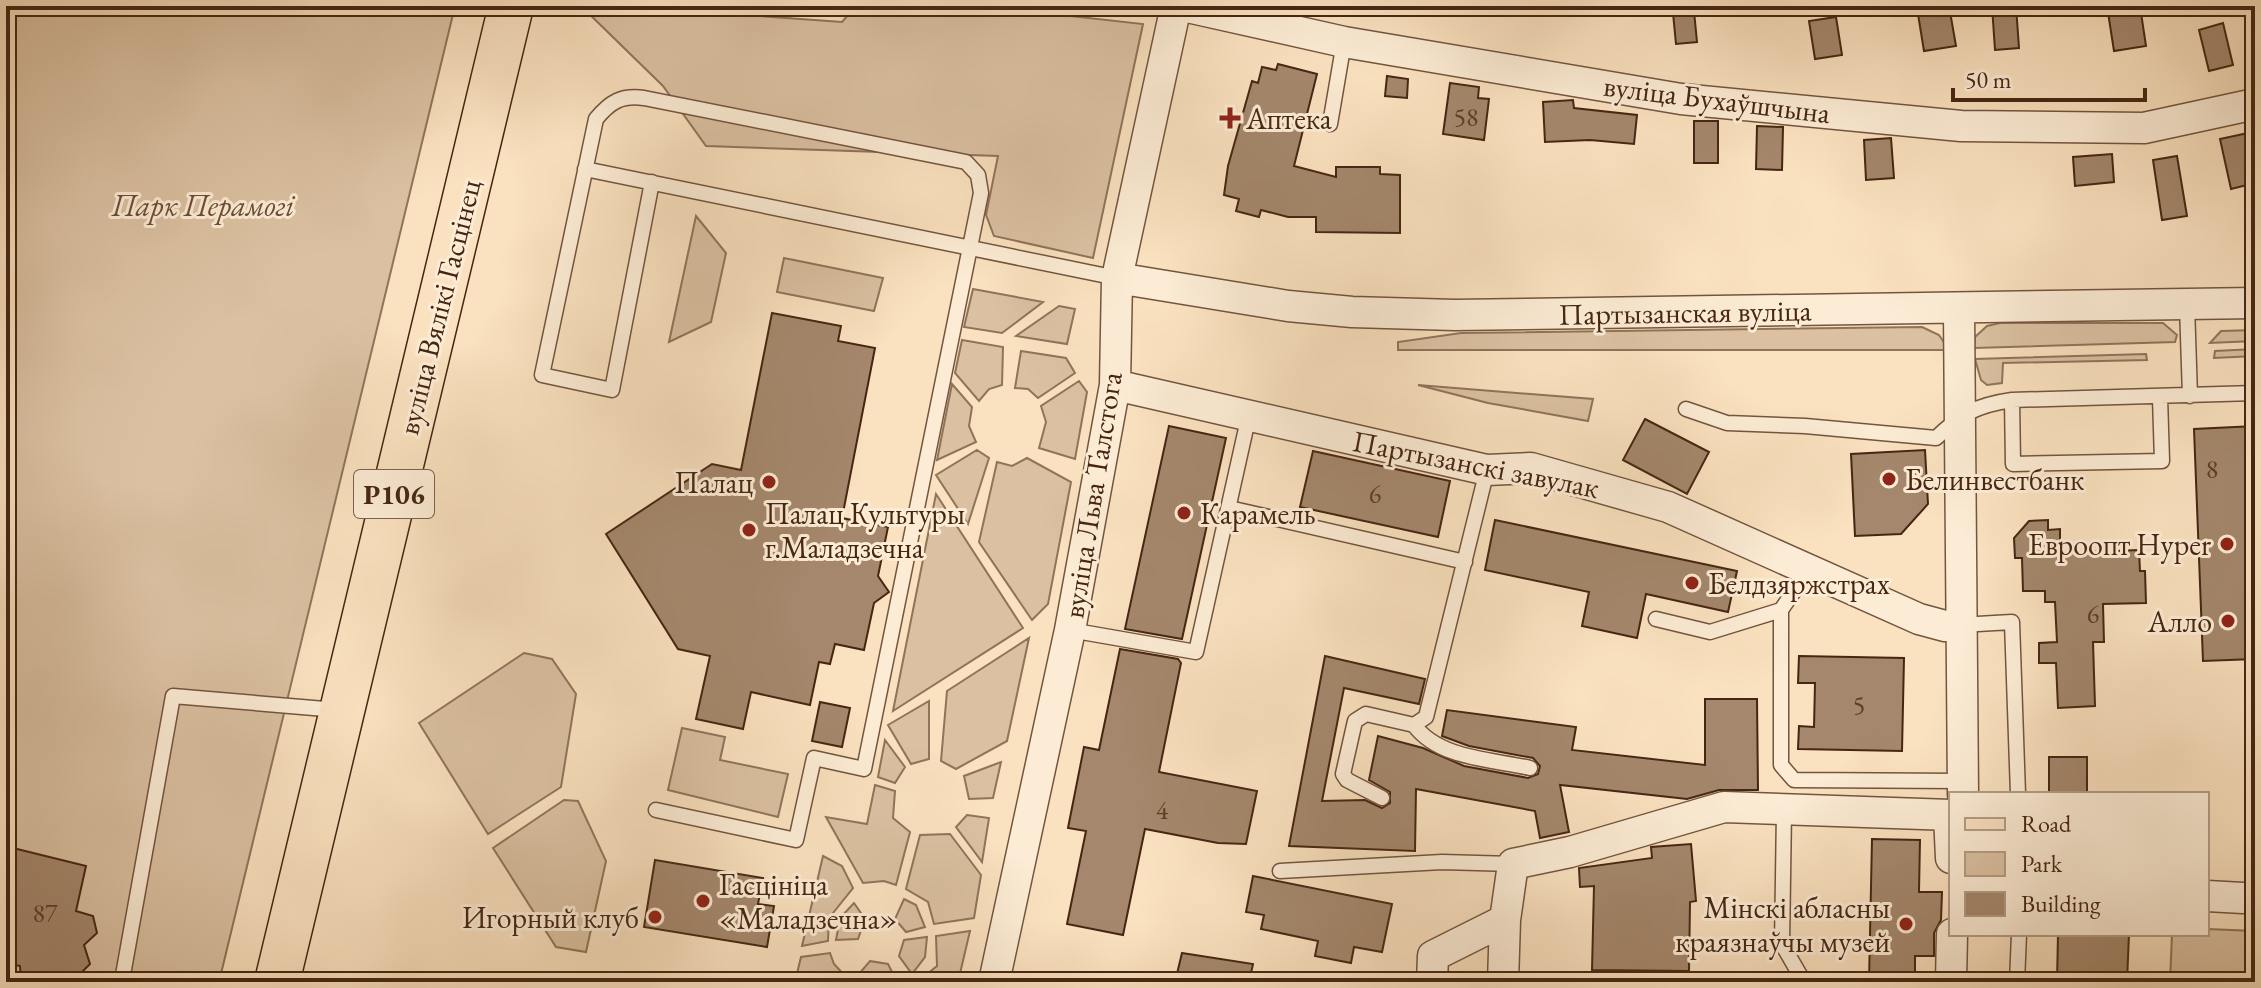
<svg xmlns="http://www.w3.org/2000/svg" width="2261" height="988" font-family="'EB Garamond',serif">
<style>
.green{fill:#dbc1a2;stroke:#90745a;stroke-width:2}
.building{fill:#a4876c;stroke:#462613;stroke-width:2}
.lines{fill:none;stroke-linecap:round;stroke-linejoin:round}
.lane-casing{stroke:#73553e;stroke-width:17}
.street-casing{stroke:#73553e;stroke-width:33}
.primary-casing{stroke:#462613;stroke-width:47}
.lane{stroke:#fcecd5;stroke-width:14}
.street{stroke:#fcecd5;stroke-width:30}
.primary{stroke:#fae1bf;stroke-width:44}
.poi-dot{fill:#8f2418;stroke:#fcecd5;stroke-width:3}
.labels{text-anchor:middle;dominant-baseline:central;stroke-width:6;stroke-linejoin:round;paint-order:stroke}
.number-label{font-size:26px;fill:#5e3e29}
.shield{fill:#fcecd5;stroke:#7d614d;stroke-width:2}
.shield-label{font-size:28px;font-weight:bold;fill:#462613}
.street-label{font-size:30px;fill:#462613;stroke:#fcecd5}
.poi-label{font-size:30px;fill:#462613;stroke:#fcecd5;text-anchor:start}
.park-label{font-size:30px;font-style:italic;fill:#6b4d37;stroke:#fcecd5}
</style>
<rect width="100%" height="100%" fill="#fae1bf"/>
<filter id="stains"><feTurbulence type="fractalNoise" baseFrequency=".0025" numOctaves="4"/><feColorMatrix values="0 0 0 0 .2 0 0 0 0 .09 0 0 0 0 .02 0 0 0 .5 -.17"/></filter>
<radialGradient id="worn" r=".72"><stop offset=".6" stop-color="#630" stop-opacity="0"/><stop offset="1" stop-color="#630" stop-opacity=".3"/></radialGradient>
<path class="green" d="M6,6h449l-236,976h-213z
M581,6h116l8,6 137,10 14,-16h123l164,18 -50,234 -99,-22 -8,-21 12,-59 -292,-10 -43,-60z
M696,216l30,37 -15,69 -42,20z
M784,258l99,20 -9,33 -97,-19z
M973,289l70,13 -41,31 -38,-6z
M1059,306l16,3 -8,35 -51,-8z
M2000,323h163l14,12 -2,7 -201,6 1,-11 12,-11z
M1922,327l17,8 10,15h-551v-8l63,-9z
M2255,330v11l-45,2 11,-12z
M962,340l41,7 -1,38 -13,4 -10,12 -24,-28z
M2255,349v7l-41,2 1,-7z
M1021,351l45,7 9,15 -37,25 -10,-9 -13,-1z
M2146,354l1,6 -144,3 -1,20 -15,2 -6,-5 -6,-21z
M1079,381l8,11 -12,67 -36,-11 7,-26 -5,-16z
M952,384l20,23 -3,19 7,16 -39,18z
M1418,385l175,14 -5,22 -100,-18z
M977,450l12,8 -21,66 -32,-49z
M1027,458l44,24 -23,122 -16,16 -53,-78 18,-80 15,4z
M936,494l87,134 -130,83z
M1029,638l-22,103 -51,28 -15,-8 6,-70z
M524,653l28,6 24,35 -15,93 -73,47 -69,-111z
M929,701v58l-18,5 -23,-39z
M682,728l43,9 -5,23 68,14 -10,43 -110,-27z
M885,740l20,27 -10,16 -17,-6z
M1001,762l-8,36 -24,1 -5,-23z
M875,785l20,6 -2,27 17,14 -14,53 -12,-4 -21,2 -37,-66 41,7z
M564,800l14,1 28,60 -20,91 -30,-5 -63,-99z
M967,815l22,3 -7,44 -26,-35z
M950,834l31,41 -7,43 -40,6 -6,-22 -22,-13 14,-54z
M823,856l19,10 11,22 -24,30 -1,23 -26,5z
M904,899l12,6 9,22 -19,5 -11,-13z
M854,903l11,16 -7,20 -22,1 4,-22z
M2207,929l48,2v51h-85l2,-48h35z
M970,931l-12,51h-41l20,-16 -1,-30z
M927,937l-2,20 -13,17 -13,-18 5,-16z
M830,953l4,11 13,14 -3,4h-49l6,-25z
M870,961l18,3 9,18h-29l-10,-7z"/>
<path class="building" d="M1949,6l7,40 -32,5 -7,-43z
M1992,6h24l3,42 -24,2z
M2107,6h33l6,40 -32,5z
M1694,11l3,31 -21,2 -3,-31z
M1836,17l6,38 -27,4 -6,-38z
M2223,23l10,42 -24,6 -10,-41z
M1278,64l39,10 -23,92 42,11v-10h44v7l20,1v58l-84,-1v-15h-28l-27,-7 -2,7 -23,-6 3,-12 -15,-4 4,-29 24,-85 6,2 4,-16 14,3z
M1387,76l21,3 -1,19 -22,-2z
M1450,83l29,4 -1,11 11,1 -5,41 -41,-6z
M1573,100l1,8 63,7 -3,29 -44,-4 -45,2 -2,-40z
M1694,121h24v42h-24z
M1757,126l26,1 -1,43 -26,-1z
M2248,133l7,50 -24,6 -11,-50z
M1891,138l3,40 -28,2 -2,-40z
M2112,154l2,28 -39,4 -2,-29z
M2177,156l10,60 -25,4 -9,-60z
M772,313l69,13 -3,15 37,7 -33,170 46,9 -10,49 11,16 -15,11 -10,47 -29,-6 -5,20 -11,-2 -9,43 -59,-13 -8,37 -47,-10 14,-63 -32,-7 -72,-115 106,-70 29,6z
M1645,419l64,33 -22,42 -64,-34z
M1169,426l57,12 -44,201 -57,-10z
M2255,426v233l-52,2 -9,-232z
M1925,450l3,54 -27,30 -46,2 -4,-82z
M1313,451l137,30 -12,56 -138,-30z
M1495,520l242,51 -9,41 -82,-18 -9,44 -55,-12 7,-34 -104,-22z
M2048,520v10l12,-1v24l79,-3 1,21h5l1,32 -43,1 1,38h-11l2,64 -37,2 -2,-45h-17v-20l18,-1 -2,-40h-10v-11h-22l-1,-33h-7l-1,-20 15,-17z
M1120,649l58,10 3,4 -22,109 98,19 -11,53 -28,-1 -73,-14 -22,106 -56,-11 19,-93 -18,-3 16,-81 15,3z
M1325,656l100,23 -6,25 -75,-16 -22,113 43,-1 17,8 8,-5v-11l-21,-12 9,-44 45,12 41,18 64,12 10,-4 2,-8 -7,-8 -64,-12 -27,-10 5,-26 129,17 -4,23 133,15v-66h52l1,91h-39l-32,9 -127,-14 9,47 -29,6 -5,-27 -119,-22 -1,62 -126,-5z
M1799,656l105,2 -2,93 -104,-2 1,-23 15,1 1,-44h-17z
M820,702l30,6 -8,39 -30,-6z
M2049,757h38v37h-38z
M1872,839l48,1 -1,52h23l-1,28 -7,13v23h-19v26h-46z
M1691,844l5,57 -6,1 -1,69 -97,-1 2,-84 -14,1 -1,-19 73,-10 -1,-11z
M13,848l73,18 -10,45 17,5 4,17 -13,12 6,19 -18,18h-51l-1,-16 -14,-3v-86z
M655,860l108,18 -5,26 16,2 -7,41 -123,-20z
M1253,876l139,28 -10,48 -28,-5 -3,16 -36,-7 3,-15 -57,-12 3,-14 -18,-3z
M2058,934h71l-2,48h-70z
M1182,953l71,11 -4,18h-74z"/>
<g class="lines">
<defs>
<path id="lane" d="M1330,124l14,-82
M585,169l532,109
M652,182l-40,208 -70,-15 54,-256c14,-17 25,-24 48,-21l322,64 12,13 3,18 -117,576 -50,-11 -18,82 -140,-30
M2187,306l3,90
M2012,400l1,64 149,-3 -2,-64
M1686,409l41,14 78,3 131,12c25,-24 41,-33 76,-38l243,-7
M1229,508l236,54
M1781,610v155l13,15 168,1
M1656,619l54,13 71,-22 27,-39
M1960,625l52,-3 6,172
M1070,630l126,22 53,-237
M1414,725c25,34 77,34 116,43
M1382,798l-35,-18 -4,-6 12,-53 11,-7 48,11 12,-8 61,-247
M1784,811l-2,133 22,38
M1280,871l162,-9 71,2
M123,975l50,-279 164,14
M2017,982l2,-48"/>
<path id="street" d="M1183,6l161,36 337,57 280,27 183,2 111,-24
M1117,278l171,28 64,6 103,3 800,-12
M1959,310l4,484
M1115,385l372,85 44,-2 137,39 251,112 26,7 15,-1
M1949,815l2,43
M2207,896l36,2
M994,982l76,-352 45,-245 2,-107 59,-272
M1432,982l1,-26 72,-36
M1503,982l2,-62 8,-56 57,-12 154,-45 227,8
M1951,982l1,-48"/>
<path id="primary" d="M277,982l234,-976"/>
</defs>
<use href="#lane" class="lane-casing"/>
<use href="#street" class="street-casing"/>
<use href="#primary" class="primary-casing"/>
<use href="#lane" class="lane"/>
<use href="#street" class="street"/>
<use href="#primary" class="primary"/>
</g>
<g class="poi-dot">
<path d="M1226 106h8v8h8v8h-8v8h-8v-8h-8v-8h8z"/>
<circle cx="1889" cy="479" r="8"/>
<circle cx="769" cy="482" r="8"/>
<circle cx="1184" cy="513" r="8"/>
<circle cx="749" cy="530" r="8"/>
<circle cx="2227" cy="544" r="8"/>
<circle cx="1692" cy="583" r="8"/>
<circle cx="2228" cy="621" r="8"/>
<circle cx="703" cy="901" r="8"/>
<circle cx="655" cy="917" r="8"/>
<circle cx="1906" cy="924" r="8"/>
</g>
<g class="labels">
<g class="number-label">
<text x="1466" y="117">58</text>
<text x="2212" y="469">8</text>
<text x="1375" y="494">6</text>
<text x="2093" y="614">6</text>
<text x="1859" y="705">5</text>
<text x="1162" y="810">4</text>
<text x="45" y="913">87</text>
</g>
<rect class="shield" x="354" y="470" width="80" height="48" rx="6"/>
<g class="shield-label">
<text x="394" y="494">Р106</text>
</g>
<g class="street-label">
<text transform="translate(1717 99) rotate(7)">вуліца Бухаўшчына</text>
<text transform="translate(439 307) rotate(-76)">вуліца Вялікі Гасцінец</text>
<text transform="translate(1685 312) rotate(-1)">Партызанская вуліца</text>
<text transform="translate(1476 464) rotate(11)">Партызанскі завулак</text>
<text transform="translate(1092 495) rotate(-81)">вуліца Льва Талстога</text>
</g>
<g class="poi-label">
<text x="1246" y="118">Аптека</text>
<text x="1905" y="479">Белинвестбанк</text>
<text x="753" y="482" text-anchor="end">Палац</text>
<text x="765" y="513">Палац Культуры<tspan x="765" dy="34">г.Маладзечна</tspan></text>
<text x="1200" y="513">Карамель</text>
<text x="2211" y="544" text-anchor="end">Евроопт Hyper</text>
<text x="1708" y="583">Белдзяржстрах</text>
<text x="2212" y="621" text-anchor="end">Алло</text>
<text x="719" y="884">Гасцініца<tspan x="719" dy="34">«Маладзечна»</tspan></text>
<text x="1890" y="907" text-anchor="end">Мінскі абласны<tspan x="1890" dy="34">краязнаўчы музей</tspan></text>
<text x="639" y="917" text-anchor="end">Игорный клуб</text>
</g>
<g class="park-label">
<text x="203" y="205">Парк Перамогі</text>
</g>
</g>
<rect width="2261" height="988" fill="none" stroke="#fae1bf" stroke-width="32"/>
<rect x="8" y="8" width="2245" height="972" fill="none" stroke="#462613" stroke-width="4"/>
<rect x="16" y="16" width="2229" height="956" fill="none" stroke="#462613" stroke-width="2"/>
<rect x="1949" y="792" width="260" height="144" fill="#fcecd5" stroke="#b39d87" stroke-width="2"/>
<rect x="1965" y="818" width="40" height="12" fill="#fae1bf" stroke="#b39d87" stroke-width="2"/>
<text x="2021" y="832" font-size="24" fill="#462613">Road</text>
<rect x="1965" y="852" width="40" height="24" fill="#dbc1a2" stroke="#b39d87" stroke-width="2"/>
<text x="2021" y="872" font-size="24" fill="#462613">Park</text>
<rect x="1965" y="892" width="40" height="24" fill="#a4876c" stroke="#b39d87" stroke-width="2"/>
<text x="2021" y="912" font-size="24" fill="#462613">Building</text>
<path d="M1953 88v12h192v-12" fill="none" stroke="#462613" stroke-width="4"/>
<text x="1965" y="88" font-size="24" fill="#462613" stroke="#fcecd5" stroke-width="6" paint-order="stroke">50 m</text>
<rect width="100%" height="100%" filter="url(#stains)"/>
<rect width="100%" height="100%" fill="url(#worn)"/>
</svg>
